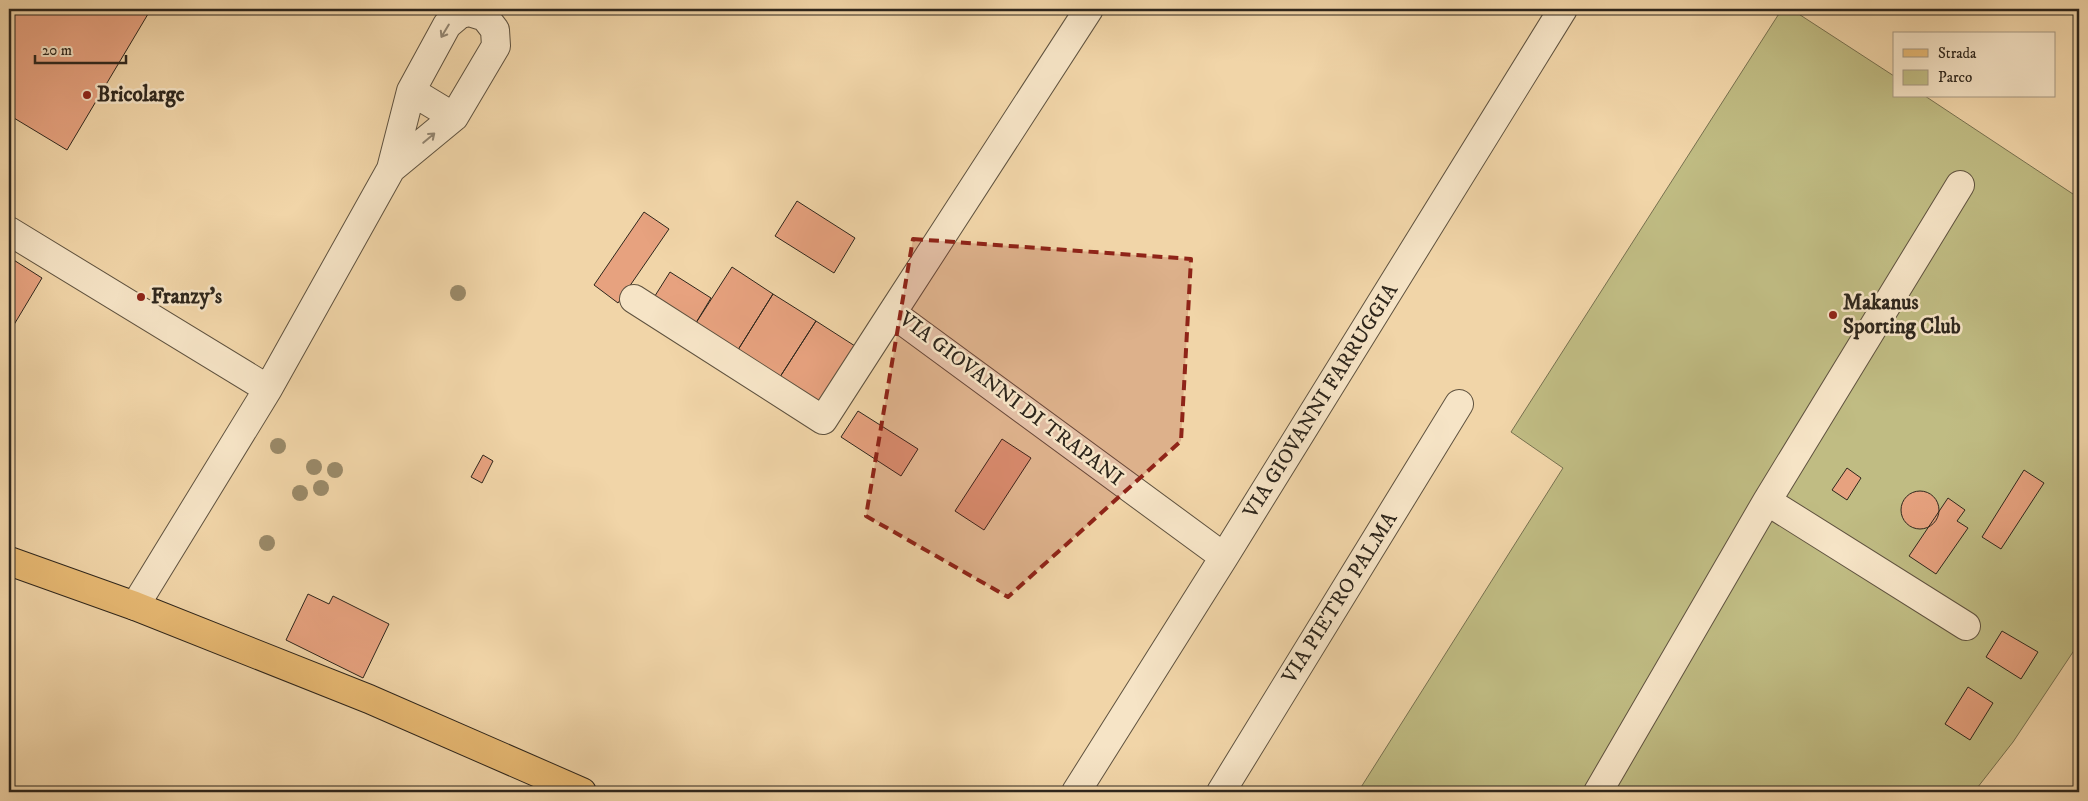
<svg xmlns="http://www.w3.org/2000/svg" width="2088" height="801" font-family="'IM FELL DW Pica',serif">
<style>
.green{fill:#c0bc83;stroke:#777150}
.building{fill:#e7a27f;stroke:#2e261c}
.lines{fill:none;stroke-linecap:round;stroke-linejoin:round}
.minor-casing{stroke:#5f523f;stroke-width:30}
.major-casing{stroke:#2e261c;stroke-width:30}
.minor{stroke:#f6e4c6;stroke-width:28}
.major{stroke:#e8ba74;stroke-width:28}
.tree{fill:#9a8a69}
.oneway{stroke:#928571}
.marked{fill:#8f2418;fill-opacity:0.2;stroke:#8f2418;stroke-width:4;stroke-dasharray:10 6;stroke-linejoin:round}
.poi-dot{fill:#8f2418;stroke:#f6e4c6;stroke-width:2}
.labels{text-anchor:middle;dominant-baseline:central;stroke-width:5;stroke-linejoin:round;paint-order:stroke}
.poi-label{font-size:21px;font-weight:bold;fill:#2e261c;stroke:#f6e4c6;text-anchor:start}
.street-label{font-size:21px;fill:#2e261c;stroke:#f6e4c6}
</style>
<rect width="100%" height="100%" fill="#f1d5a8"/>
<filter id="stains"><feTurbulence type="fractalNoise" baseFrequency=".004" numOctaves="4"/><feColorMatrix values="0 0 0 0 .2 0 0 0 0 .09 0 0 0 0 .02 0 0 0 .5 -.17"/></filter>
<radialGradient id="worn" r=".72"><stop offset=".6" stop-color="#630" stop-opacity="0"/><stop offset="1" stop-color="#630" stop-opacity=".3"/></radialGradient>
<path class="green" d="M1782,9h9l103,67v20h31l154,102v454l-4,-3 -62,93 -39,50h-616l205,-324 -52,-36z"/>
<path class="building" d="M9,9h142l-84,141 -58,-35z
M797,201l58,37 -21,35 -59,-37z
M644,212l25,17 -51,74 -24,-18z
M9,257l33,21 -33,55z
M732,267l41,27 -37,59 -42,-27z
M670,272l41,26 -17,28 -41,-27z
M773,294l43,27 -38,59 -42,-27z
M816,321l39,25 -38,59 -39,-25z
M858,411l60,38 -17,27 -60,-39z
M1002,439l29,19 -47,72 -29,-19z
M483,455l10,6 -11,22 -11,-6z
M1847,468l14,10 -14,22 -15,-10z
M2024,470l20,13 -43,66 -19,-12z
M1901 510a19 19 0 1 1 38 0a19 19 0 1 1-38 0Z
M1948,498l17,12 -8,11 11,7 -32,46 -27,-18z
M308,594l21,10 4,-8 56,28 -26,54 -77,-38z
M2002,631l36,21 -17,27 -35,-22z
M1968,687l25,16 -23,37 -25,-16z"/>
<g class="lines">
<defs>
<path id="minor" d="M1089,9l-197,304 332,244
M411,91l43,26
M9,231l259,158
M634,299l189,121 69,-107
M1767,501l199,125
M135,606l133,-217 123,-220 20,-78 36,-66 13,-11 9,-2 16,5 10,13 1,16 -42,71 -63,52
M1076,792l148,-235 339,-548
M1221,792l238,-388
M1598,792l169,-291 193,-316"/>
<path id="major" d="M9,561l126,45 234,93 213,93"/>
</defs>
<use href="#minor" class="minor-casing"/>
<use href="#major" class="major-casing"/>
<use href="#minor" class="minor"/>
<use href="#major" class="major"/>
</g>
<g class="tree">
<circle cx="458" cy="293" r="8"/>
<circle cx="278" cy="446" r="8"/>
<circle cx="314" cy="467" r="8"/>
<circle cx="335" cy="470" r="8"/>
<circle cx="321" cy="488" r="8"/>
<circle cx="300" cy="493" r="8"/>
<circle cx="267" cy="543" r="8"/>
</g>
<defs><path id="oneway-shaft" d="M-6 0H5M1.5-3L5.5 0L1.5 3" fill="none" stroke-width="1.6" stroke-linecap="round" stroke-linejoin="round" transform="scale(1.25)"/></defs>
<g class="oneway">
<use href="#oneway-shaft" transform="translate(445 31) rotate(121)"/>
<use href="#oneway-shaft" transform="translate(429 138) rotate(-40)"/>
</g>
<path class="marked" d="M913,239l278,20 -10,182 -173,156 -142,-81z"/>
<g class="poi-dot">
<circle cx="87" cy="95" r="5"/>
<circle cx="141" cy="297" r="5"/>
<circle cx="1833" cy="315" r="5"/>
</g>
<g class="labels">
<g class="poi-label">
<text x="97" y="95">Bricolarge</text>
<text x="151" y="297">Franzy's</text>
<text x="1843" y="303">Makanus<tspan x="1843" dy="24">Sporting Club</tspan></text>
</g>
<g class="street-label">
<text transform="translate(1011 399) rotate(37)">VIA GIOVANNI DI TRAPANI</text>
<text transform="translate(1321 401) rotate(-58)">VIA GIOVANNI FARRUGGIA</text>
<text transform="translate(1340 598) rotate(-58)">VIA PIETRO PALMA</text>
</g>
</g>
<rect width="2088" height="801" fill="none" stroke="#f1d5a8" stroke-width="30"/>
<rect x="10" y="10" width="2068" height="781" fill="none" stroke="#2e261c" stroke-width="2.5"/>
<rect x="15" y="15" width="2058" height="771" fill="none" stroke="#2e261c"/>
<rect x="1893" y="32" width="162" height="65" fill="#f6e4c6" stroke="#a69882"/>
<rect x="1903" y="49" width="25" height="8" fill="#e8ba74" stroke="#a69882"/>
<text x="1938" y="58" font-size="15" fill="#2e261c">Strada</text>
<rect x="1903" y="70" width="25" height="15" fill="#c0bc83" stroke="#a69882"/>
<text x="1938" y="82" font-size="15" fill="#2e261c">Parco</text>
<path d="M35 55v8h91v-8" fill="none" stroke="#2e261c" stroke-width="2.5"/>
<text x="42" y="55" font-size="15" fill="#2e261c" stroke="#f6e4c6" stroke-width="4" paint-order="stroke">20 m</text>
<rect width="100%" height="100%" filter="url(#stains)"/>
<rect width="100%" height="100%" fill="url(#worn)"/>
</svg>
